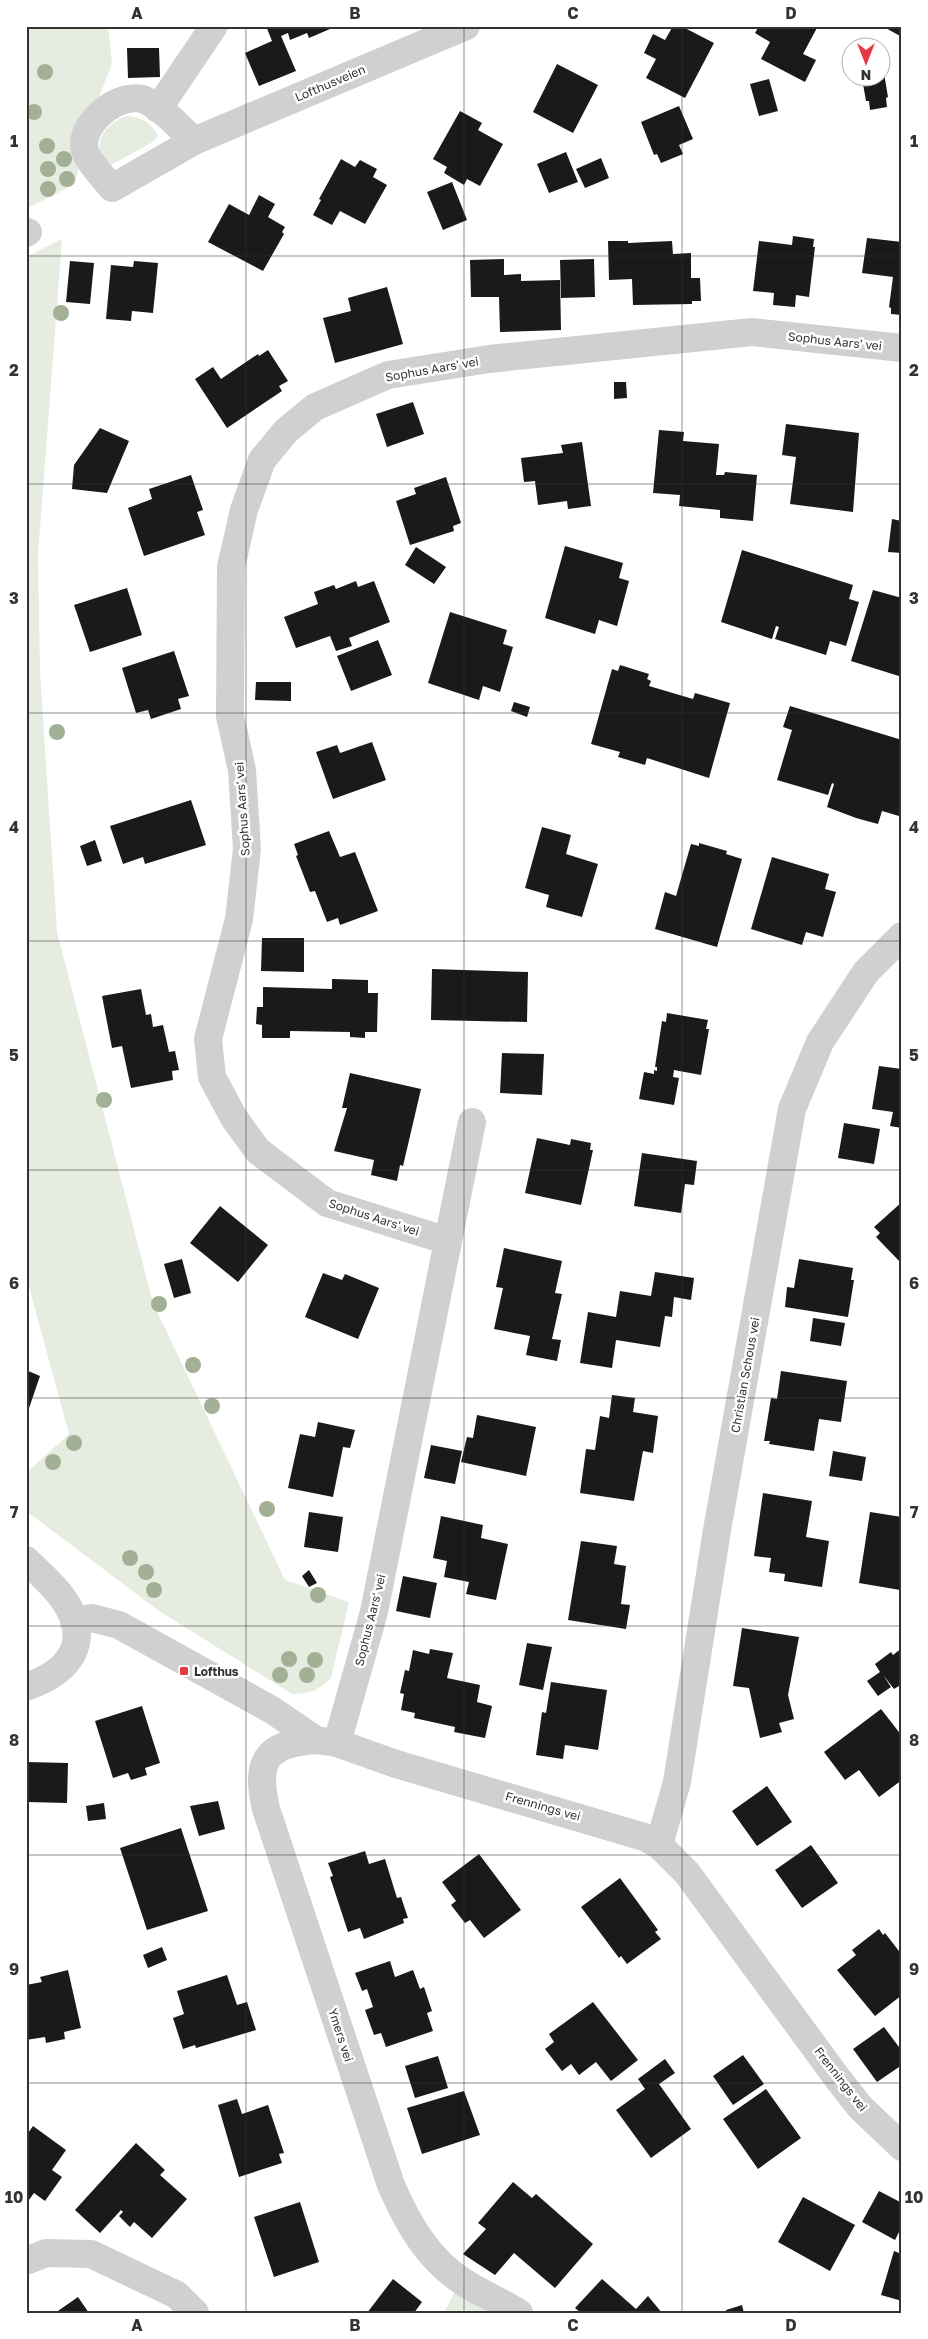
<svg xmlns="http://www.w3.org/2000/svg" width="928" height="2339" font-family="'Golos Text',sans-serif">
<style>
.green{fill:#e6ecdf}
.building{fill:#1a1a1a}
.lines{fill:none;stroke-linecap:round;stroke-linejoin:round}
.minor{stroke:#d0d0d0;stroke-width:28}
.tree{fill:#a2b095}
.grid{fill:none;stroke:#333;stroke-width:1;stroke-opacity:0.55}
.poi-dot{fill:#e63946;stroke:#fff;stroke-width:2}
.labels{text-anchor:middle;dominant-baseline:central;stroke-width:5;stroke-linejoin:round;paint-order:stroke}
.street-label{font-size:12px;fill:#333;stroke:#fff}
.poi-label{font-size:12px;font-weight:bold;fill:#333;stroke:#fff;text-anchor:start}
.neatline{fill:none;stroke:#333;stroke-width:2}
.grid-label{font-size:16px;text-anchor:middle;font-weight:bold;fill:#333}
</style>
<rect width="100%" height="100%" fill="#fff"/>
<path class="green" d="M26,26h82l4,38 -22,55 -15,65 -49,25z
M126,116c15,1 25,6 32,20l-7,7 -42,23c-3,-4 -6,-9 -8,-14 -7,-16 12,-31 25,-36z
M62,239l-24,316 2,117 17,260 96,371 132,277 64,22 -18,76c-12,13 -23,16 -39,16l-133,-83 -133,-100v-38l43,-39 -43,-158v-1019z
M460,2282l62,31h-78z"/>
<path class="building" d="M266,26h71l-28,12 -2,-5 -17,7 -2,-7 -7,3 15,35 -37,15 -14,-33 27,-12z
M673,26h8l33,17 -29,55 -39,-20 10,-19 -12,-6 9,-19 12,6z
M759,26h59l-15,28 13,6 -11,22 -44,-23 9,-17 -15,-9z
M882,26h20v11z
M127,48h32l1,29 -32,1z
M882,61l6,36 -2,1 1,9 -17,3 -1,-9h-3l-4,-23h18v-16z
M557,64l41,21 -25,48 -40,-21z
M769,79l9,32 -19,5 -9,-32z
M679,106l14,33 -14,6 4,9 -22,9 -4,-9 -3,1 -13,-33z
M460,111l22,12 -4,7 25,14 -23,42 -13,-7 -3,6 -20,-12 3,-6 -14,-8z
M566,152l12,30 -29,11 -12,-29z
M601,158l8,20 -24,10 -9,-19z
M341,159l14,8 5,-7 17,9 -4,8 14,8 -22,39 -25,-13 -8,14 -19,-10 8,-15 -2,-1z
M452,182l15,38 -24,10 -16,-38z
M259,195l16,9 -7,13 17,10 -3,5 2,2 -21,37 -55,-29 21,-38 20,11z
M793,236l21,3 -1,8h2l-6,50 -13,-2 -1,12 -22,-2 1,-12 -21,-2 6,-50 33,4z
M867,238l35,4 -2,17h2v56l-11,-1v-6l-2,-1 4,-30 -31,-4z
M608,241h20v2l44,-2 1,13 18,-1v25h9l1,23h-9v3l-59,1 -1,-26 -23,1z
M504,259v16l17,-1v7l39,-1 1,50 -61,2 -1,-35h-28l-1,-37z
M594,259l1,38 -34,1 -1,-38z
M70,261l24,2 -4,41 -24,-2z
M134,261l24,2 -5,50 -21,-2 -1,10 -25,-2 5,-54 22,2z
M387,287l16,57 -68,19 -12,-45 28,-7 -3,-13z
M268,350l20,31 -9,5 3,5 -55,37 -32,-49 18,-12 8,12 37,-25 1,2z
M614,382h12l1,16 -13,1z
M413,402l11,32 -37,13 -11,-33z
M786,424l73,9 -6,79 -63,-8 6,-47 -14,-2z
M100,428l29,13 -22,52 -35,-4 2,-24z
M659,430l25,2 -1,9 36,3 -3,31h8l1,-3 32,3 -4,46 -33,-3v-8l-41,-4 1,-11 -27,-2z
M582,442l9,64 -23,3 -1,-8 -29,4 -3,-24 -11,1 -3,-24 42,-5 -2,-8z
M191,475l12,35 -6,2 8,23 -61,21 -16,-48 24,-9 -3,-10z
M446,477l15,46 -8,3 1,5 -44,14 -14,-44 20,-7 -2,-6z
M892,519l10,2v32l-14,-1z
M565,546l58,17 -4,15 10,3 -12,45 -18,-6 -4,14 -50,-16z
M416,547l30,20 -12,17 -29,-19z
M742,550l111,35 -4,14 10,3 -13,44 -16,-5 -4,14 -51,-16 4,-12 -3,-1 -4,13 -51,-17z
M356,581l2,6 16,-6 16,41 -41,16 3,8 -16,5 -6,-15 -34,12 -12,-31 34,-13 -4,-12 20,-7 2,4z
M127,588l15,47 -52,17 -16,-47z
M873,590l29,8v79l-51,-16z
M450,612l57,18 -4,14 10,3 -13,45 -17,-6 -4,14 -51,-17z
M378,640l14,35 -41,16 -14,-35z
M174,651l15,45 -11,3 3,10 -30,10 -3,-9 -12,3 -14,-45z
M620,665l29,9 -2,5 4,2 -2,5 44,13 2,-6 35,10 -21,75 -62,-20 -2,7 -27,-8 2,-5 -29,-8 21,-75 6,2z
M256,682h35v19l-36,-1z
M514,702l16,5 -3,10 -16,-6z
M790,706l112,34v67l-3,9 -17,-5 -4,13 -22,-6 -29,-11 7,-23 -2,-1 -4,12 -51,-15 15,-50 -9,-3z
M372,742l14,38 -53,19 -17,-47 21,-7 3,8z
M191,800l15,45 -61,19 -2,-7 -20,7 -13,-38z
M542,827l29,8 -5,19 32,10 -16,53 -36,-10 3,-12 -24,-7z
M329,831l11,26 15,-5 23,59 -38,14 -2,-7 -11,4 -12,-31 -5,1 -14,-36 2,-1 -4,-11z
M95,840l7,21 -15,5 -7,-20z
M699,843l28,8 -1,3 16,5 -25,88 -62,-18 10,-37 11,4 15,-52 8,2z
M772,857l57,17 -4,15 11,3 -13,45 -17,-5 -4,13 -51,-16z
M262,938h42v34l-43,-1z
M432,969l96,3 -1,50 -96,-2z
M332,979l36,1v13h10l-1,39h-12v6l-15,-1v-5l-60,-1v7h-28v-13l-6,-1 1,-17h6v-20l69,2z
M141,989l5,26 5,-1 2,13 10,-2 6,27 6,-1 4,19 -7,1 1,9 -42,8 -9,-42 -10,2 -10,-52z
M667,1013l41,7 -2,9h3l-8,46 -27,-5 -1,7 6,1 -5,27 -35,-6 5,-27 10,2v-4l3,1v-4h-2l7,-46 4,1z
M502,1053l42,1 -2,41 -42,-2z
M879,1066l23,3v59l-12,-2 3,-14 -21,-3z
M350,1073l71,16 -18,77 -3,-1 -3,16 -26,-6 3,-15 -40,-9 13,-43h-5z
M844,1123l36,6 -6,35 -36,-6z
M537,1138l33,7 1,-6 20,4 -1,7h3l-12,55 -56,-12z
M642,1153l55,8 -3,24 -9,-1 -4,29 -47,-7z
M902,1202v62l-26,-27 4,-4 -6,-6z
M220,1206l48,39 -30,37 -48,-39z
M504,1248l58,13 -7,32 7,1 -10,45 9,1 -4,21 -31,-6 4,-19 -36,-7 9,-41 -7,-1z
M182,1259l9,34 -17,5 -10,-34z
M799,1259l54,9 -2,12h3l-6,37 -63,-10 2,-20 7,1z
M655,1272l39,6 -3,22 -17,-3 -2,20 -7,-1 -5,31 -44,-7 -4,28 -32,-5 8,-51 28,5 4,-26 31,5z
M323,1273l19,7 3,-6 34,14 -21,51 -53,-22z
M813,1318l32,5 -4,23 -31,-5z
M26,1370l14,6 -14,41z
M781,1371l66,10 -6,41 -22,-3 -5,32 -45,-7 1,-3h-6l7,-43 6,1z
M612,1395l23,3 -2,14 25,4 -5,37 -10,-2 -9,50 -54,-8 6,-44 9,1 5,-34 9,2z
M477,1415l59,12 -10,49 -65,-14 6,-25 6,1z
M318,1422l37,8 -5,18 -7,-1 -10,50 -45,-9 12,-54 15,3z
M431,1445l31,6 -7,33 -31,-6z
M833,1451l33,6 -4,24 -33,-5z
M763,1493l49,8 -6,36 23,4 -7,46 -38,-6 1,-7 -16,-2 2,-14 -17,-2z
M309,1512l34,5 -5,35 -34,-5z
M870,1512l32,5v59l-2,14 -41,-7z
M441,1516l42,9 -2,13 27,6 -12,56 -30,-6 3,-12 -25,-5 3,-16 -14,-3z
M581,1541l36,5 -3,18 12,2 -5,38 9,1 -4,24 -58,-9z
M309,1570l8,13 -8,4 -7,-11z
M403,1576l34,7 -7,35 -34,-7z
M742,1628l57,9 -11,58 6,24 -15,4 3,9 -22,6 -11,-50 -16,-2z
M527,1643l25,4 -9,43 -24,-5z
M902,1648v36l-8,5 -11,-14 8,12 -13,9 -11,-15 13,-9 -5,-8 16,-12 2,3z
M430,1649l23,4 -6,25 33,7 -3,17 15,4 -7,32 -31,-6 1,-5 -41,-9 1,-5 -14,-3 3,-16 -4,-1 5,-23 4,1 4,-21 16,4z
M551,1682l56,8 -9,60 -33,-5 -2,14 -27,-4 6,-43 4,1z
M142,1706l18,57 -15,5 2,7 -16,5 -3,-7 -15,5 -18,-57z
M881,1709l21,27v44l-23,17 -20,-27 -14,10 -21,-28z
M26,1762l42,1 -1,40 -41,-1z
M767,1786l25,36 -35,24 -25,-35z
M218,1801l7,28 -26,7 -9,-30z
M104,1803l2,16 -18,2 -2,-15z
M181,1828l27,83 -61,19 -27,-82z
M811,1845l27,38 -36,25 -27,-38z
M365,1851l4,13 16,-5 12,39 4,-1 7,21 -5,1 1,4 -40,16 -4,-11 -12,4 -18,-55 3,-1 -5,-13z
M479,1854l42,56 -37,28 -14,-18 -5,3 -14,-18 5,-4 -14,-19z
M620,1878l38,52 -3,2 6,7 -34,25 -6,-8 -2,2 -38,-51z
M879,1929l4,6 2,-2 17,22v40l-27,21 -38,-46 19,-15 -4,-5z
M162,1947l5,13 -19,8 -5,-13z
M390,1961l5,16 18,-7 7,19 4,-2 8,24 -5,2 6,18 -47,16 -5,-14 -7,2 -9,-25 8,-3 -6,-18 -5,2 -7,-18z
M68,1970l13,58 -17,4 1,7 -19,4 -1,-6 -19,3v-55l16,-3 -2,-5z
M227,1975l10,30 10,-3 9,28 -60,18 -1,-3 -12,4 -10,-31 11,-4 -7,-23z
M593,2002l45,58 -27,21 -15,-19 -17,13 -8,-11 -9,7 -17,-22 9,-7 -5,-8z
M884,2027l18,24v14l-25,17 -24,-33z
M743,2055l21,29 -31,21 -20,-29z
M438,2056l10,32 -33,10 -10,-32z
M665,2059l10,14 -16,11 32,45 -40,29 -35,-48 29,-21 -7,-10z
M766,2089l35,49 -43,31 -35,-50z
M464,2091l16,44 -58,19 -15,-46z
M237,2099l5,15 26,-9 16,48 -5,1 3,9 -43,14 -21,-72z
M33,2126l33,24 -14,20 10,7 -17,24 -11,-8 -8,11v-68z
M136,2143l29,27 -5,5 27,24 -35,39 -18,-16 -4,5 -11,-11 4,-4 -2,-2 -21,23 -25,-23z
M513,2182l19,16 4,-4 57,50 -38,44 -41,-35 -19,22 -32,-21 23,-25 -8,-6z
M879,2191l23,12v23l-7,14 -33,-18z
M803,2197l52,28 -25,46 -52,-29z
M300,2202l19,60 -45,15 -20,-60z
M902,2246v55l-21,-6 13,-44 5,2z
M393,2279l29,23 -8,11h-47z
M602,2279l34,30 12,-13 14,17h-81l-6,-5z
M78,2297l11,16h-34z
M742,2305l2,8h-17l-1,-3z"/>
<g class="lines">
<path class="minor" d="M158,109l56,-83
M194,141c-14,-13 -30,-32 -47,-40 -26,-13 -73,25 -61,53 6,12 18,24 26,34l82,-47 272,-115
M26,233l2,-1
M448,1241l24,-119
M26,1560c13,13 28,25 38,40 29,43 5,72 -38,87
M74,1622l18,-4 27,7 153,85 44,30 21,3 59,21 248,73 15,8 28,28 151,206 22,28 42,40
M316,1740c-51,4 -61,21 -50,69l125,376c17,39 37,75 74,98 17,11 37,19 54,30
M337,1743l37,-131 74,-371 -121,-38 -69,-52 -24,-33 -22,-41 -4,-38 31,-120 8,-70 -5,-79 -12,-54 1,-149 13,-57 18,-50 24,-29 29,-24 73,-32 101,-16 263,-27 150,16
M659,1845l18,-63 40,-252 75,-421 28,-67 46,-70 36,-36
M26,2261l20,-8 45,1 86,41 18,18"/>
</g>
<g class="tree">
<circle cx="45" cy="72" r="8"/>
<circle cx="34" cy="112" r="8"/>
<circle cx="47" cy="146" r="8"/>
<circle cx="64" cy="159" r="8"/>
<circle cx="48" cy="169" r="8"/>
<circle cx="67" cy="179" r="8"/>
<circle cx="48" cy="189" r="8"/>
<circle cx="61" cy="313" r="8"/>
<circle cx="57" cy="732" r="8"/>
<circle cx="104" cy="1100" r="8"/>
<circle cx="159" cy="1304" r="8"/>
<circle cx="193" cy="1365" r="8"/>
<circle cx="212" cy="1406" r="8"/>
<circle cx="74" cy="1443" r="8"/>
<circle cx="53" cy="1462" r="8"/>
<circle cx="267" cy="1509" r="8"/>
<circle cx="130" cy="1558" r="8"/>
<circle cx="146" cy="1572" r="8"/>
<circle cx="154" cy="1590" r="8"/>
<circle cx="318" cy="1595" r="8"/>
<circle cx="289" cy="1659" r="8"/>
<circle cx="315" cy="1660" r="8"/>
<circle cx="280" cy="1675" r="8"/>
<circle cx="307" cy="1675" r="8"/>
</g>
<path class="grid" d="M246,26v2287M464,26v2287M682,26v2287M26,256h876M26,484h876M26,713h876M26,941h876M26,1170h876M26,1398h876M26,1626h876M26,1855h876M26,2083h876"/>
<rect class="poi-dot" x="179" y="1666" width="10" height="10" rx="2.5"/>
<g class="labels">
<g class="street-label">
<text transform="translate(330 83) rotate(-23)">Lofthusveien</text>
<text transform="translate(835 341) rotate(6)">Sophus Aars' vei</text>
<text transform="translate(432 369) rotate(-10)">Sophus Aars' vei</text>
<text transform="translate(242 809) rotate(-94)">Sophus Aars' vei</text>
<text transform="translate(374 1217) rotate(18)">Sophus Aars' vei</text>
<text transform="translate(745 1375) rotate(-80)">Christian Schous vei</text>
<text transform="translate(370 1620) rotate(-76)">Sophus Aars' vei</text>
<text transform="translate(543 1806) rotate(16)">Frennings vei</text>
<text transform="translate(341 2035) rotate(72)">Ymers vei</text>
<text transform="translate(841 2079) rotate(52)">Frennings vei</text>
</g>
<g class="poi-label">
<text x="194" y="1671">Lofthus</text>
</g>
</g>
<rect width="928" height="2339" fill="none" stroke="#ffffff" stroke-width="55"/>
<g transform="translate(866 62) rotate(180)"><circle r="24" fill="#ffffff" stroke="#adadad"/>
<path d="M0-4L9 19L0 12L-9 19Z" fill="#e63946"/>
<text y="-8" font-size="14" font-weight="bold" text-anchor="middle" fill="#333333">N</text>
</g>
<rect x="28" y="28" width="872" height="2284" class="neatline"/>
<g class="grid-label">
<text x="137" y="19">A</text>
<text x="355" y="19">B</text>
<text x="573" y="19">C</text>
<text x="791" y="19">D</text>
<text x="14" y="147">1</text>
<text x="914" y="147">1</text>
<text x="14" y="376">2</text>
<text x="914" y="376">2</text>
<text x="14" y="604">3</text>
<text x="914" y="604">3</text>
<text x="14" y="833">4</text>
<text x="914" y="833">4</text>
<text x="14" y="1061">5</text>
<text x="914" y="1061">5</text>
<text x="14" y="1289">6</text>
<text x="914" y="1289">6</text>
<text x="14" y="1518">7</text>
<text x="914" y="1518">7</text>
<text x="14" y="1746">8</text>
<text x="914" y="1746">8</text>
<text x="14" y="1975">9</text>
<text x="914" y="1975">9</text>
<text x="14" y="2203">10</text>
<text x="914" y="2203">10</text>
<text x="137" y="2331">A</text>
<text x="355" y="2331">B</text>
<text x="573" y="2331">C</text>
<text x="791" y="2331">D</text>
</g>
</svg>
